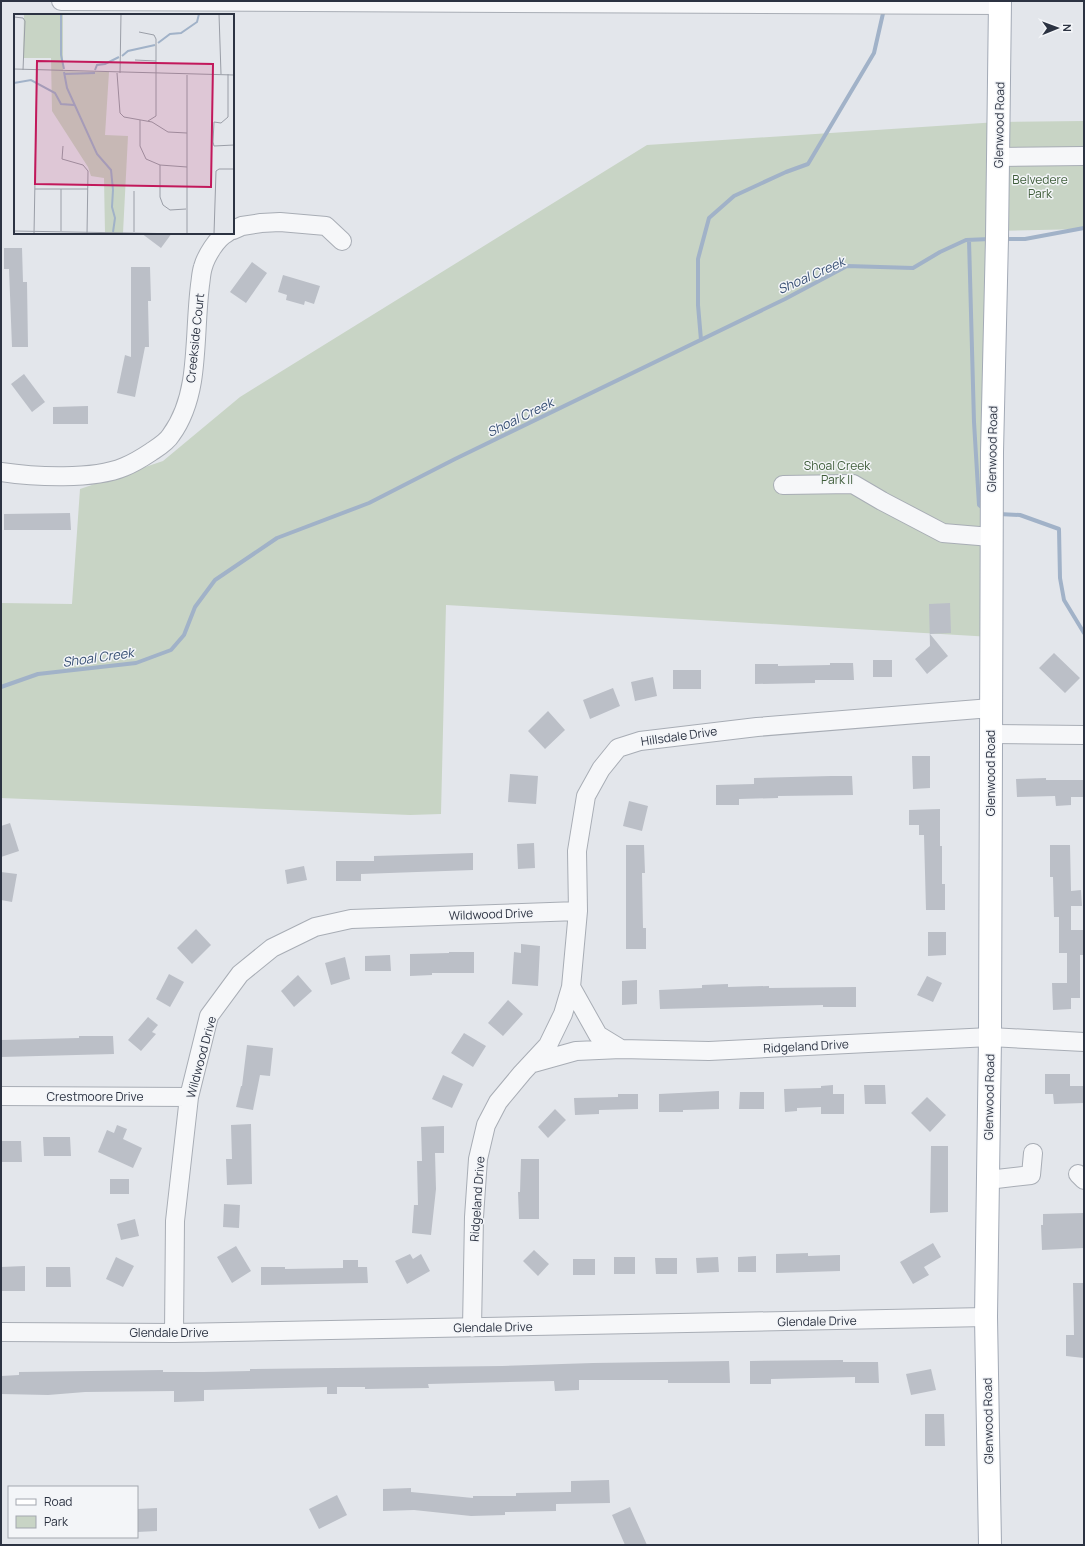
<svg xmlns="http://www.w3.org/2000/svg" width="1085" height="1546" font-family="Manrope,sans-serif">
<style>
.green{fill:#c8d4c5}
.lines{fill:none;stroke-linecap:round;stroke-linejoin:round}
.stream{stroke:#a1b2c8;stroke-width:4}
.building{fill:#bbbfc7}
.minor-casing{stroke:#a8adb5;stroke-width:20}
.major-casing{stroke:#a3aab6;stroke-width:24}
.minor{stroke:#f6f7f9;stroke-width:18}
.major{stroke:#fff;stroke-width:22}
.labels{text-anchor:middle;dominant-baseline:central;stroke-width:3;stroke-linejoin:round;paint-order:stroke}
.street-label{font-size:12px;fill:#2c3342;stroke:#f3f5f8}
.park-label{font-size:12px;fill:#3f5d3a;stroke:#f3f5f8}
.water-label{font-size:13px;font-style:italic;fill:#385074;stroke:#f3f5f8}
.inset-river{fill:none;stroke:#a1b2c8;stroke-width:2}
.inset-road{fill:none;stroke:#9a9ea7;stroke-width:1}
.view{fill:#c2185b;fill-opacity:0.15;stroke:#c2185b;stroke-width:2}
.inset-edge{fill:none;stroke:#2c3342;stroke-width:2}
</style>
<rect width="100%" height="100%" fill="#e3e6eb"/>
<path class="green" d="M1084,121v108l-91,2 -1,406 -546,-32 -5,209 -31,1 -409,-17v-195l71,1 8,-115 83,-28 77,-64 407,-252 351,-23z"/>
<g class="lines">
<path class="stream" d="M1003,239h22l59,-11
M969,240l5,182 5,83 5,4
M701,340l-3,-35v-46l11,-41 25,-22 52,-24 22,-8 66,-111 10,-44
M999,514l21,1 39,14 1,49 4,22 20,33
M1,687l37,-13 98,-11 35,-13 13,-15 11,-28 20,-27 62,-42 92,-35 86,-44 330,-160 62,-33 66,2 27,-16 26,-12 24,-1"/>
</g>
<path class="building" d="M141,233h31l-11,15z
M4,248h18l1,34h4l1,65h-16l-3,-78h-5z
M252,262l15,11 -21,30 -16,-11z
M131,267h19l1,34h-3l1,46h-4l-10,50 -18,-4 8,-38 6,2z
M283,275l37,11 -6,18 -9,-3 -1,4 -18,-5 1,-5 -9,-3z
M24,374l21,28 -13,10 -21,-28z
M88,406v18h-35v-17z
M70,513l1,17h-67v-16z
M950,603l1,30 -21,1 18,22 -21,18 -12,-15 15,-13 -1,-42z
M1054,653l26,25 -15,15 -26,-25z
M873,660h19v17h-19z
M830,663h23l1,17h-39v3l-60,1v-20h23v2l52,-1z
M673,670h28v19h-28z
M653,677l4,19 -22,5 -4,-19z
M613,688l7,18 -30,13 -7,-19z
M548,711l17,19 -20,19 -17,-18z
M912,756h18v32l-17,1z
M510,774l28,2 -2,28 -28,-2z
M831,776h21l1,19 -75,1v2l-39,1v6h-23v-20l38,-1v-6z
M1046,778v2h38v17h-13v8l-15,1 -1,-10 -38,1 -1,-18z
M629,801l19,5 -6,25 -19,-5z
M940,809v37h2v38h3v26h-19l-2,-75h-5v-10h-10v-15z
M10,823l9,28 -18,6v-31z
M534,843l1,25 -17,1 -1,-25z
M626,845h18l1,28h-3l1,55h3v21h-20z
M1050,845h20l1,46 10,-1 1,16h-11v24h13v25h-4v43h-9v11l-18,1 -1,-27h15v-30h-8v-36h-5l-1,-40h-3z
M473,853v17l-112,4v7h-25v-20h38v-5z
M304,866l3,14 -20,4 -2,-14z
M1,872l16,2 -5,28 -11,-2z
M196,929l15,16 -19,19 -15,-16z
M928,932h18v23l-18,1z
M521,944l19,2 -2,40 -26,-2 2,-32 7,1z
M449,952h25v21h-42v2l-22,1v-22l39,-1z
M390,955l1,16h-26v-15z
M345,957l5,22 -19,6 -6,-22z
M169,974l15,8 -14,25 -14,-8z
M298,975l14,16 -18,16 -13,-16z
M927,976l15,7 -9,19 -16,-7z
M637,980v24l-15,1v-24z
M728,984v3l41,-1v2l87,-1v20h-33v-2l-163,4 -1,-19 43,-2v-3z
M508,1000l15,14 -20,22 -15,-13z
M148,1017l10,8 -6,7 4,2 -15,17 -13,-11z
M464,1033l22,13 -13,21 -22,-14z
M79,1036h34l1,18 -113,3v-17l78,-2z
M247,1045l26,3 -3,28 -10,-1 -7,35 -17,-3 5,-21h1z
M1045,1074h25v12h14v17l-30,1 -1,-10h-8z
M443,1075l20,9 -11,24 -20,-9z
M833,1085v9h11v20h-23v-7l-24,1v3l-12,1 -1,-23 37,-1v-2z
M864,1085h21l1,19h-21z
M719,1091v18l-36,1v2h-24v-18z
M740,1092h24v17h-25z
M618,1094h20v15l-39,1v4l-24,1 -1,-17 44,-1z
M927,1097l19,18 -16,17 -19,-19z
M555,1109l11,11 -18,18 -10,-11z
M251,1124l1,60 -25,1 -1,-26h6l-1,-34z
M117,1125l10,4 -4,10 19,9 -9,20 -35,-16 9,-22 7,3z
M444,1126v27h-9l1,36 -5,46 -19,-2 2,-28h4l-1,-44h5l-1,-34z
M43,1137h27l1,19h-27z
M2,1141h19l1,21h-20z
M931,1146h17v66l-18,1z
M521,1159h18v60h-20l-1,-27h2z
M110,1179h19v15h-19z
M224,1204l16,1 -1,23 -16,-1z
M1084,1213v35l-42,2 -1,-25h2v-11z
M135,1219l4,17 -18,4 -4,-16z
M933,1243l8,14 -17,10 5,8 -16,9 -13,-22z
M236,1246l15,25 -19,12 -15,-26z
M534,1250l15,14 -11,12 -15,-15z
M808,1253v3l32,-1v16l-64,2v-19z
M410,1254l3,5 8,-5 9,17 -23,13 -12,-23z
M756,1256v16h-18v-15z
M116,1257l18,9 -11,21 -17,-8z
M614,1257h21v17h-21z
M718,1257l1,15 -22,1 -1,-15z
M655,1258h22v16h-21z
M573,1259h22v16h-22z
M343,1260h15v7h9l1,16 -107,2v-18h24v2l58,-1z
M25,1266v25h-24v-24z
M46,1267h24l1,20h-25z
M1073,1283h11v75l-18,-2v-21h8z
M843,1360v2h35l1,21h-24v-6l-84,2v5h-21v-23z
M729,1361l1,22h-62v-3h-89v10l-24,1 -1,-10 -126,3 1,4 -64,1v-2h-28v7h-10v-7l-123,3v11l-30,1v-11l-89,1 -37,3 -47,-1v-18l18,-1v-3l144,-2v2h41l46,-1v-2l252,-3 91,-3z
M931,1369l5,21 -25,5 -5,-21z
M925,1414h19l1,32h-20z
M609,1480l1,23 -54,1v7l-51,1v3l-34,1 -57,-6 -31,1v-22l28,-1v4l62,6v-2h43v-3l55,-1v-11z
M337,1495l10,20 -28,14 -10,-20z
M630,1507l17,38h-22l-13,-30z
M157,1508v23l-20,1v-23z"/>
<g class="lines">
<defs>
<path id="minor" d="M61,1l939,4
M998,157l86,-1
M233,230l9,-4 19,-3 19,-1 46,4 16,15
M1,472c34,5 92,8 123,-5 10,-4 18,-9 27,-15 6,-4 16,-10 20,-17 11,-15 18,-36 21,-54 5,-31 4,-64 8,-96 1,-6 1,-12 3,-18 3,-11 14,-29 24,-34
M783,485l70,-1 29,17 61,32 48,4
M991,734l93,1
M571,987l27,48 23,14 88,2 281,-14 94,5
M533,1063l43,-12 45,-2
M1,1096l188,1
M1078,1174l6,6
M988,1180l43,-5 2,-22
M472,1328l2,-111 4,-58 8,-34 12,-23 24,-29 26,-28 15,-31 8,-27 7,-76 -1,-60 9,-55 15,-27 17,-21 22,-7 117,-14 234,-19
M1,1332l173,1 812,-16
M174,1333l1,-112 14,-124 20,-81 31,-42 32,-26 43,-21 36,-8 227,-8"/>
<path id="major" d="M990,1545l-4,-228 4,-280 2,-585 5,-214 3,-237"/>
</defs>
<use href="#minor" class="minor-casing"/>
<use href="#major" class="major-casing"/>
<use href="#minor" class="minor"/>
<use href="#major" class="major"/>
</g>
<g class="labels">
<g class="street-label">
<text transform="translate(999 125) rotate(-89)">Glenwood Road</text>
<text transform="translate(195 338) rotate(-84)">Creekside Court</text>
<text transform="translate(992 449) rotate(-89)">Glenwood Road</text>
<text transform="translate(679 736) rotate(-8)">Hillsdale Drive</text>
<text transform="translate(990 773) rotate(-90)">Glenwood Road</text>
<text transform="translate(491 914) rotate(-2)">Wildwood Drive</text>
<text transform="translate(806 1046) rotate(-3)">Ridgeland Drive</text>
<text transform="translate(201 1057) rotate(-75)">Wildwood Drive</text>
<text x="95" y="1096">Crestmoore Drive</text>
<text transform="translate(989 1097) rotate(-89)">Glenwood Road</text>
<text transform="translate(477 1199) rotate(-86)">Ridgeland Drive</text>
<text transform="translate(817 1321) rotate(-1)">Glendale Drive</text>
<text transform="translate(493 1327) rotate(-1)">Glendale Drive</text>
<text x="169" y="1332">Glendale Drive</text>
<text transform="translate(988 1421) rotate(-91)">Glenwood Road</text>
</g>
<g class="park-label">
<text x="1040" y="179">Belvedere<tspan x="1040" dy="14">Park</tspan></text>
<text x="837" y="465">Shoal Creek<tspan x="837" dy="14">Park II</tspan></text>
</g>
<g class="water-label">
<text transform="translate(811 275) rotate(-24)">Shoal Creek</text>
<text transform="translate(520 417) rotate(-26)">Shoal Creek</text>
<text transform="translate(98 657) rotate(-8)">Shoal Creek</text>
</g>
</g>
<g transform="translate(14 14)">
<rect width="220" height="220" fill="#e3e6eb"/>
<path d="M10,0h39v57l46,1 -4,63 23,1 -5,97h-18l-1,-55 -13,-2 -3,-9 -36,-56 -1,-53h-28z" fill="#c8d4c5"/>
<path class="inset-river" d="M47,0v41l3,14M144,29l12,-9 11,-1 16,-11 2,-8M108,42l6,-5 27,-6M81,56l2,-5 8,-1 14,-7M50,58l3,16 30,66 14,16 2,20 -1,17 3,11 -2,14M51,60l30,-1M0,69l17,-3 24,13 6,11 13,1"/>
<path class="inset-road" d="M205,0l2,60M0,3l9,1 2,3 -2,49M125,18l15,3 2,4v77l-8,5M121,46l21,1M0,55l220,6M103,59l3,40 4,4 28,5 16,10 19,1M106,59l1,-59M214,60v43l-7,6 -7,-1 -1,20 1,4 20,-1M126,106v26l6,13 14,6 27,2M49,132l-1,13 21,6 5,6 -1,63M146,151v32l3,8 7,5 16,-1M21,175h53M47,175v42M0,217l172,3M120,218v-41M20,220l3,-164M173,220v-159M200,220l2,-63 3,-2h15"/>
<path class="view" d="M23,47l176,3 -2,123 -176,-3z"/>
<rect width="220" height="220" class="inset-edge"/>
</g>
<rect width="1085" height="1546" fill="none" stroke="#2c3342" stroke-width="4"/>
<rect x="8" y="1486" width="130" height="52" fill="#f3f5f8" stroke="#a3a7af"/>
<rect x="16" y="1499" width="20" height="6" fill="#ffffff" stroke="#a3a7af"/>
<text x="44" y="1506" font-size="12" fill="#2c3342">Road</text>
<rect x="16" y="1516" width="20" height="12" fill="#c8d4c5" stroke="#a3a7af"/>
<text x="44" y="1526" font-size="12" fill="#2c3342">Park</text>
<g transform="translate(1057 28) rotate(89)" stroke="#f3f5f8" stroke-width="3" paint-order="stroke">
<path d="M0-3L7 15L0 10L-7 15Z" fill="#2c3342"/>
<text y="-6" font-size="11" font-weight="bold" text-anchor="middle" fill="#2c3342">N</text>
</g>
</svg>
